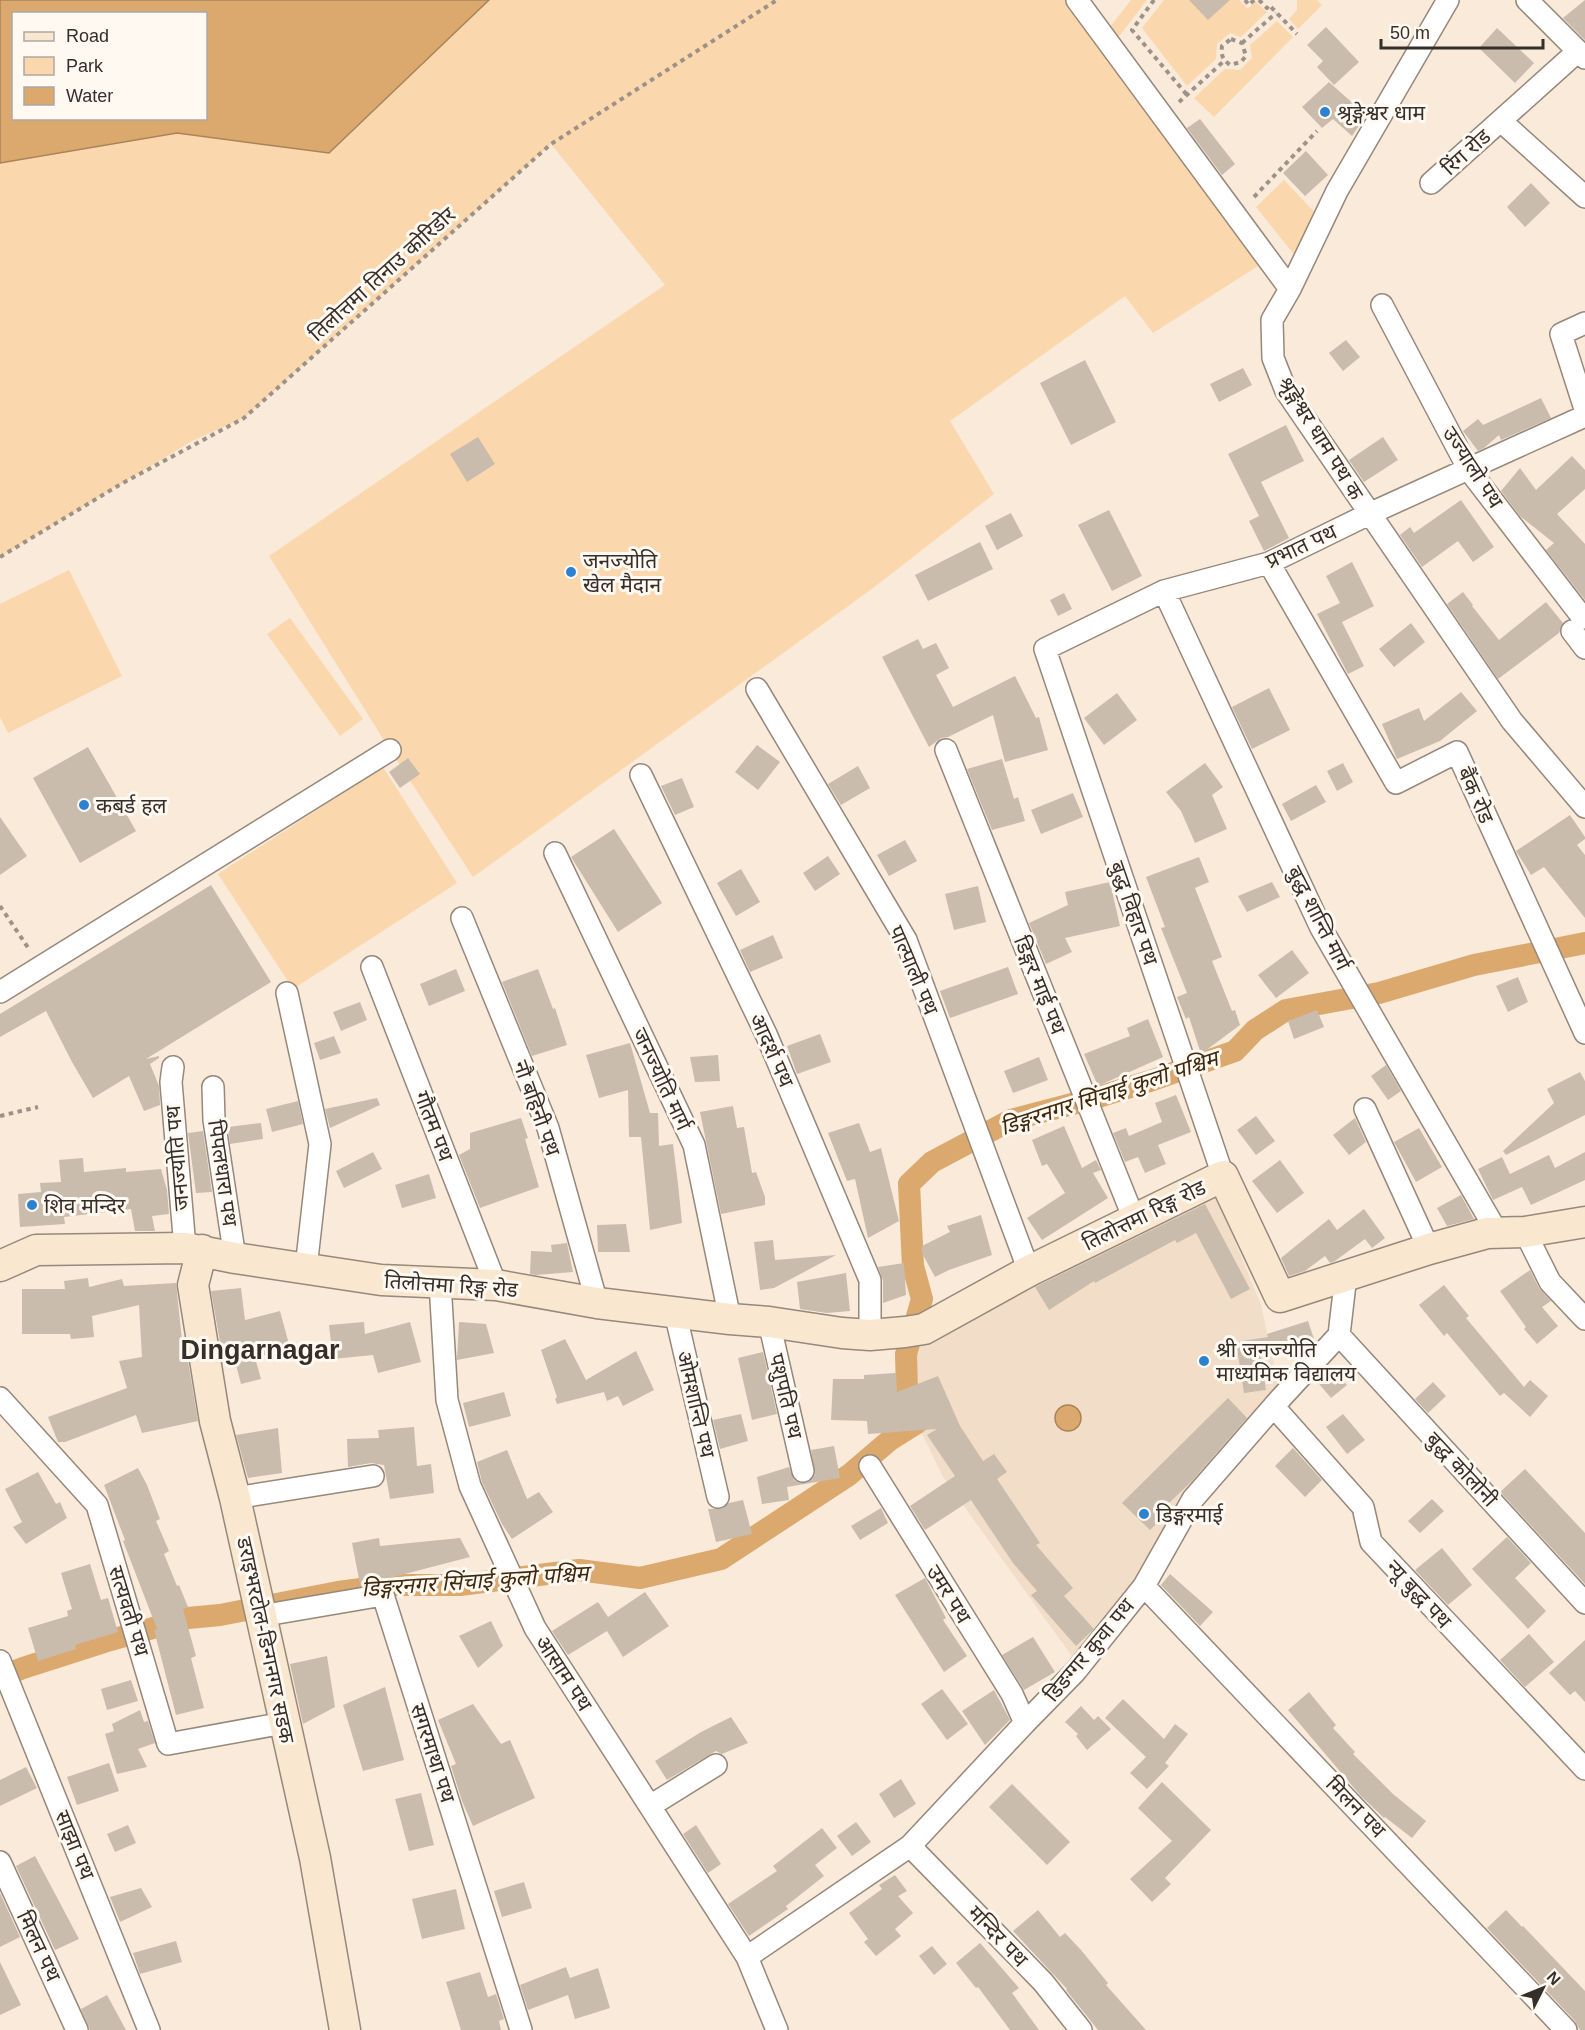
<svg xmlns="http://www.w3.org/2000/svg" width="1585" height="2030" font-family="Helvetica,'Noto Sans Devanagari',sans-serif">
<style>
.built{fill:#f1ddc8}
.green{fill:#fbd7ae}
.water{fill:#dba86d;stroke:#a98459;stroke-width:1.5;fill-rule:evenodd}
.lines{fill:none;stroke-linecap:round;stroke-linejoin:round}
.canal{stroke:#dba86d;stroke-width:22}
.building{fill:#cabcac}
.street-casing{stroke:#96887a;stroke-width:24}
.secondary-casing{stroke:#96887a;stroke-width:33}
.path{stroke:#9d9287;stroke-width:4;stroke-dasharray:4.5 4.5;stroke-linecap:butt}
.street{stroke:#fff;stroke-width:21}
.secondary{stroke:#fae7d0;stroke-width:30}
.poi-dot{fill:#2c82d0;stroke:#fff9f2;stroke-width:2}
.labels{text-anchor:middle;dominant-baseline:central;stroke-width:6;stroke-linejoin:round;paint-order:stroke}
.poi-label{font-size:21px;fill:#352f29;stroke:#fff9f2;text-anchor:start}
.street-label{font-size:21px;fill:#352f29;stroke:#fff9f2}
.water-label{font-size:22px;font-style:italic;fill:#3e290e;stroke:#fff9f2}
.district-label{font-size:27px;font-weight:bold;fill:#352f29;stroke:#fff9f2}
</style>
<rect width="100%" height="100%" fill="#f9eada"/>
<path class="built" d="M1216,1195l45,110 20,93 -202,268 -136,-189 -26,-54 -10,-32 -1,-37 228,-135z"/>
<path class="green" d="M489,0h588l26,36 28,-36h16l-36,47 147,219 -105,67 -28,-37 -175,125 44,73 -121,94 -400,289 -83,-127 -121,-194 396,-271 -114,-141 -307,274 -52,23 -192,116v-394l177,-30 152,20z
M1164,0h75l9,9 7,-8 12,11 -26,25 -11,-4 -13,11 -1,15 -29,27 -45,-58z
M1297,0h20l5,5 -24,24 -9,-10 8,-9z
M1277,21l16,16 -79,80 -20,-19 31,-29 15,1 12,-12 -2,-13z
M1284,180l38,40 -21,43 -45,-56z
M69,570l53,106 -114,57 -8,-16v-113z
M290,618l73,101 -23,17 -73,-102z
M383,767l74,116 -164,106 -75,-115z"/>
<path class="water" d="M0,0h489l-160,153 -152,-20 -177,30zM14,14h192v104h-192z
M1055 1418a13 13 0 1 1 26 0a13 13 0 1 1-26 0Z"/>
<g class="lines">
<path class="canal" d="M0,1677l23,-9 81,-26 84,-24 32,-3 118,-23 54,-7h68l119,-15 61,8 81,-19 128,-84 41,-35 27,-17 -10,-32 -1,-37 16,-55 -9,-33 -4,-82 23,-22 79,-42 84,-22 58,-18 82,-29 20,-21 31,-20 93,-17 95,-28 111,-22"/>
</g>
<path class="building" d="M1189,0h41l-22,20z
M1585,0v40l-22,-22z
M1326,27l33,35 -25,23 -17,-18 6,-6 -16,-16z
M1497,28l37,35 -19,20 -36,-35z
M1329,82l37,33 -14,21 -19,-17 -11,9 -20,-21z
M1200,119l35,45 -13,11 -35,-47z
M1306,151l22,24 -23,21 -22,-23z
M1531,183l19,20 -25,24 -18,-20z
M1346,340l14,17 -17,14 -14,-18z
M1085,360l31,62 -45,23 -31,-62z
M1243,368l9,17 -33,17 -9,-18z
M1541,398l10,20 -50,22 -2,-5 -15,13 -6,3 -15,-20 15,-12 5,6z
M1286,425l18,36 -43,21 28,56 -25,13 -15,-30 10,-5 -31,-62z
M478,437l17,27 -28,18 -17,-28z
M1383,437l15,23 -34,22 -15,-22z
M1572,456l13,14v19l-28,25 28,30v56l-39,-50 8,-7 -34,-27 -19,-25 19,-23 16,22z
M1461,500l33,47 -21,15 -15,-21 -36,26 -22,-32 10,-8 4,6z
M1109,510l33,66 -30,15 -34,-66z
M1011,513l12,23 -26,14 -12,-24z
M980,542l13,27 -65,32 -13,-26z
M1352,562l22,44 -32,16 22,44 -16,8 -31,-60 23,-11 -14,-27z
M1463,592l10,13 -1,1 27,34 47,-38 17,21 -4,10 -61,46 -51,-75z
M1064,593l8,16 -14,7 -8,-16z
M1411,623l14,19 -31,25 -15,-18z
M918,639l5,10 13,-6 13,25 -13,7 17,32 62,-31 21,42 3,-1 9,33 -43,12 -12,-47 -45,22 -7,1 -12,9 -47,-90z
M1269,688l21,42 -38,19 -20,-42z
M1461,692l16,19 -37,30 -43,18 -15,-35 37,-16 5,13z
M1117,693l20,27 -33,25 -20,-27z
M757,745l23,17 -22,28 -23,-18z
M88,747l48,84 -56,32 -47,-85z
M408,758l12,16 -20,14 -11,-16z
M1002,759l12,40 4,-2 7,24 -33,9 -25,-61z
M1205,763l18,24 -11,8 15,34 -32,14 -14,-32 -15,-19z
M1343,763l10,19 -16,9 -10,-20z
M858,766l12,22 -29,17 -13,-21z
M682,778l12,29 -19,8 -14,-29z
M1316,785l10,17 -35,19 -9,-17z
M1073,793l10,24 -42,17 -10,-24z
M1570,815l15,22v2l-8,6 8,10v63l-41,-51 -13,8 -15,-24z
M0,817l27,39 -27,19z
M614,829l48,74 -44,29 -47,-75z
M905,840l12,21 -28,15 -12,-21z
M828,856l12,18 -25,17 -12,-18z
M1199,857l10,25 -14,6 27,69 -10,4 20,50 3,-1 5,15 -39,29 -12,-37 -3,2 -9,-22 10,-4 -26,-65 4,-1 -19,-50z
M741,869l19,33 -24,14 -19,-33z
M1110,882l10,44 -55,12 7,14 -26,12 -17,-41 39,-18 -3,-13z
M1272,882l8,15 -33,15 -9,-16z
M211,885l60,97 -125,77 13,-3v2l-9,6 9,22 1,19 -16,6 -15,-35 -36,22 -21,-36 -26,-51 -46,26v-23z
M978,886l8,36 -32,8 -9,-36z
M773,935l10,23 -33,14 -10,-22z
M1292,950l17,23 -33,25 -18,-23z
M1008,967l10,27 -68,24 -10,-27z
M456,969l9,22 -36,15 -9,-22z
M538,969l15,40 2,-1 12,37 -35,11 -30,-74z
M1518,977l10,25 -20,10 -12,-26z
M360,1002l7,18 -26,11 -8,-19z
M1317,1010l7,17 -30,12 -6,-18z
M1148,1019l15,38 -65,29 -14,-32 46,-18 -3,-8z
M820,1034l11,28 -34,12 -10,-28z
M334,1036l7,17 -21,7 -6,-17z
M630,1043l20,70h8l1,33 14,-2 5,40 4,39 -32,7 -9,-93h-12l-1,-47 -29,8 -13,-43z
M718,1055l2,26 -25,1 -5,-25z
M1039,1057l9,23 -35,13 -9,-22z
M1386,1065l15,26 -13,9 -17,-24z
M1580,1072l5,9v34l-79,40 -3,-4 51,-48 -7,-14z
M1176,1095l15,37 -33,13 8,19 -21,9 -7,-16 -13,5 -12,-29 13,-5 3,8 33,-14 -7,-19z
M377,1098l3,7 -50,23 -5,-19z
M298,1101l5,23 -31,8 -6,-23z
M733,1106l4,22 7,-1 8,46 4,-1 9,25v8l-44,9 -21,-102z
M1256,1116l19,25 -19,14 -19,-25z
M521,1118l7,20 -3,1 14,48 -59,21 -21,-53 11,-6v-16z
M1355,1118l11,24 -17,13 -16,-20z
M261,1123l2,16 -33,5 -2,-17z
M859,1123l11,29 11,-4 18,73 -31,17 -13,-59 -8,2 -19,-48z
M1064,1126l18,42 14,-8 5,10 -8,3 15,25 -66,42 -15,-22 38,-25 -18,-29 -5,2 -10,-26z
M1419,1128l23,39 -26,15 -22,-40z
M203,1131l9,61 -16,1 -8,-60z
M373,1152l9,17 -38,19 -8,-17z
M1585,1152v28l-54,25 -9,-18 -29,13 -15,-31 24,-12 8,17 39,-19 6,13z
M83,1158l1,14 42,-4v4l35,-3 6,21 2,24 -17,2 3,15h-20l-4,-22 -67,8 1,7 -45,3 -2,-33 23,-2 -1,-9 21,-1 -2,-22z
M1280,1160l24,33 -27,20 -25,-32z
M429,1174l7,24 -34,10 -7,-23z
M1461,1195l13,24 -27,7 -10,-18z
M1205,1204l45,85 -19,10 -35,-66 -19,10 -2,-3 -80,43 -1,-2 -45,29 -14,-23z
M1364,1209l21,29 -13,10 -7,-9 -30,22 -5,2 -5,-7 -20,15 -16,5 -8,-18 48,-39 8,11z
M981,1215l11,40 -43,15 -14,7 -13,-24v-7l28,-14 -3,-6z
M626,1224l4,28h-32l-1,-27z
M773,1240l2,20 61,-5 -62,33 -14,2 -6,-48z
M567,1243l6,29 -37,3 -6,-1 1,-23 21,1 -1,-7z
M904,1263l2,32 -23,8v-23l-5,-13z
M1530,1270l9,18 12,13 -9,6 16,19 -21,18 -13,-15 2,-2 -26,-36z
M846,1273l4,38 -23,2 -27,-4 -3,-27z
M88,1278l1,9 33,-8 2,7 52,-3 7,67 3,-1 12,72 -56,12 -6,-18 -71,27h-7l-10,-25 79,-29 -8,-27 23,-4 -3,-52 -47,11 2,21 -23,2 -1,-5h-48v-45h43l-1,-8z
M1444,1285l25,31 -3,2 58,69 6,-7 18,16 -18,21 -26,-24 -4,3 -53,-63 -3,3 -25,-31z
M241,1288l4,32 35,-9 10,37 -35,10 6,21 -20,5 -10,-38 -10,2 -10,-57z
M1308,1321l7,21 -55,12 6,36 -22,3 -8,-51 32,-5 -1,-3z
M364,1322l1,12 45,-12 11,40 -43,11 -5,-18 -40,4 -4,-34z
M459,1322l27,2 8,29 -37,7z
M565,1339l21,41 50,-29 18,39 -31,16 -5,-10 -11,5 -3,-9 -47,12 -2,-5 2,-2 -16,-47z
M763,1352l14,62 -25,6 -14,-62z
M1332,1366l15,19 -16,13 -16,-19z
M896,1373l1,19 41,-16 22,50 23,35 11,-7 13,18 -10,7 43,64 -4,2 37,43 -9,8 30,33 -18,17 -45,-51 6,-4 -24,-28 -42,-63 -46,30 -15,-24 45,-30 -28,-41 10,-6 -69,5 -1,-13 -36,-1 2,-41h31v-4z
M1433,1382l13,14 -18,17 -13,-14z
M504,1392l7,24 -42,11 -6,-24z
M1228,1398l19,20 -55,63 -24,23 4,4 -22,22 -28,-27z
M741,1414l7,27 -28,8 -7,-29z
M1343,1414l22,26 -18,14 -21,-27z
M414,1427l3,39 14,-2 3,29 -44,6 -6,-34 -13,-2 -23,4 -1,-28 32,-1 -1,-8z
M278,1428l4,45 -34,5 -12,-43z
M834,1446l6,32 -53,9 2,13 -27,4 -5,-27 32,-10 5,13 6,3h6l6,-3 3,-6 -4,-24z
M1293,1448l29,32 -17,17 -30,-31z
M507,1450l20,49 12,-7 14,20 -41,27 -10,-15 -20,-42 -5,-20z
M138,1468l9,17 13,34 -4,2 13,30 -5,3 13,32 2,-1 9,22 -5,2 13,47 -5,2 13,50 -28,7 -22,-85 3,-1 -34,-88 2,-1 -21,-55z
M1525,1469l60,64v51l-85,-92z
M38,1472l18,32 4,-2 7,16 -41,26 -13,-17 9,-5 -17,-33z
M1432,1499l12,12 -24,22 -12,-12z
M743,1500l9,34 -36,8 -8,-33h13l8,-6z
M881,1508l7,15 -28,17 -9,-14z
M1507,1537l24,26 -16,15 31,33 -18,18 -56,-60z
M379,1538l1,8 80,-8 10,19 -73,19 -37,8 -8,-41z
M1442,1548l30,37 -24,20 -33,-35z
M90,1564l11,36 7,-2 10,34 -43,13 1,4 -38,12 -10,-33 40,-12 -1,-5 5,-2 -11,-36z
M1170,1574l43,38 -13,14 -39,-41z
M925,1578l21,40 -3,2 24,36 -23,16 -49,-77z
M645,1592l24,34 -46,31 -16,-26 -39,24 -16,-24 46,-29 10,15z
M491,1621l12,25 -25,22 -19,-32z
M1529,1634l25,28 -29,25 -25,-27z
M1033,1637l22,35 -31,18 -22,-35z
M1585,1640v62l-10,-11 -5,4 -21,-22z
M327,1656l8,51 -32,17 -13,-60z
M131,1680l7,21 -31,9 -6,-21z
M385,1687l19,73 -41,11 -20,-66z
M942,1689l26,35 -21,16 -26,-36z
M994,1690l16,30 -25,25 -23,-34z
M1309,1692l27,33 -3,3 22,24 -2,2 40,40 33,27 -14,17 -27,-21 -1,1 -24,-23 -72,-85z
M1123,1699l41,40 11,-15 13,10 -23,29 4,3 -22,23 -17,-16 16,-16 -41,-39z
M473,1704l28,40 9,-4 25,58 -62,28 -11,-25 -11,-35 5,-2 -18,-44z
M1081,1706l13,14 4,-4 13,13 -24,21 -11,-14 2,-2 -13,-12z
M140,1710l4,12 4,-1 7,22 -17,6 9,18 -30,7 -12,-40 9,-3 -2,-7z
M731,1717l17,26 -26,11 -6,-3 -49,29 -12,-19 46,-29z
M109,1763l10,28 -42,14 -10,-28z
M26,1767l11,21 -37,18v-26z
M901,1779l15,25 -22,14 -15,-24z
M1162,1782l49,48 -46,48 6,6 -19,18 -22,-23 42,-38 -34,-33z
M1012,1784l58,58 -23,23 -58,-58z
M421,1793l13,52 -25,6 -14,-52z
M856,1822l15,20 -19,14 -15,-20z
M128,1825l8,18 -21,9 -8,-18z
M696,1825l25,39 -13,9 -25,-39z
M822,1828l15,20 -22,17 9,11 -38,30 2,3 -39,27 -21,-32 49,-33 -4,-5z
M35,1856l44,83 -24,11 -39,-84z
M895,1875l12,16 -9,5 15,17 -18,16 6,7 -25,20 -12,-14 4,-3 -19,-26 33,-24 -3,-4z
M524,1882l8,26 -30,9 -8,-26z
M141,1888l11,19 -32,15 -10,-25z
M456,1889l9,40 -43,10 -10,-40z
M0,1893l20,44 -20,10z
M1038,1910l22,27 5,-4 16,17 27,33 -2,2 40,45h-48l-32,-40 1,-1 -54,-58z
M1506,1910l16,17 1,-1 62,65v39h-5l-5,-9 -88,-93z
M176,1941l6,21 -42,12 -7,-21z
M980,1943l39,45 -7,5 27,37h-29l-32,-43 -2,1 -20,-25z
M932,1946l15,18 -13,11 -15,-19z
M0,1962l21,43 -21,10z
M566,1967l4,11 28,-10 12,40 -35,11 -7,-24 -40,15 -8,-25z
M480,1972l8,25 8,-3 8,25 -5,2 2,9h-40l-15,-48z
M107,1995l19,35h-36l-9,-21z"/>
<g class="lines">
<defs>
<path id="street" d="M1077,0l213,289 -18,31 1,38 13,33 226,330 73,86
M1527,0l58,58
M1501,121l84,76
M1431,183l146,-131
M1290,289l47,-98 111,-191
M1382,305l87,165 114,148
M1585,323l-24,11 24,75
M1269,563l127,220 61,-31 128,281
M1164,591l157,337 176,304
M1572,631l13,17
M757,689l149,251 123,331
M946,750l188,469
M641,775l125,259 104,246v55
M555,853l139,292 36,174
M462,918l86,210 49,175
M372,967l124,318
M0,992l390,-242
M287,993l33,151 -14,124
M173,1067l-2,15 14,166
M213,1087l1,33 21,138
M1365,1109l64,140
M1223,1176l-178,-527 119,-58 105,-28 100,-49 216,-98
M1525,1232l25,50 35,37
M440,1283l7,117 23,86 65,142 212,329 30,73
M675,1312l43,185
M769,1322l34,149
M1339,1335l246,268
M0,1398l97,107 71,239 116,-21
M1274,1407l89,100 8,35 214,227
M870,1466l142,228 13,29
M235,1498l138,-22
M1144,1586l422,444
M260,1616l123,-21 138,435
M0,1661l149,369
M650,1806l66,-41
M910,1846l133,136 38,48
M0,1862l77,168
M747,1957l163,-111 115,-123 50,-51 69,-86 49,-87 88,-101 58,-63 7,-60"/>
<path id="secondary" d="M202,1250l-9,35 22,136 20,77 80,360 30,172
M0,1266l36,-16 149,-2 50,10 146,22 115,5 101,18 133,16 39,3 73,11 28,2 35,-3 19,-3 105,-58 194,-95 57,121 149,-48 58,-16 38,-1 60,-10"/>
</defs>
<use href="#street" class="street-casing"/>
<use href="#secondary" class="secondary-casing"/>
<path class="path" d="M1154,0l-22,30 55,65
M1245,0l4,5 5,-5
M1259,0l8,8 2,-3 28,29
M1231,39l11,4 4,13 -5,6 -11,3c-8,-6 -9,-10 -8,-19z
M1242,43l34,-30
M1179,102l45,-41
M1254,197l63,-66
M0,557l121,-73 123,-66 307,-274 226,-144
M0,906l29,43
M0,1116l38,-9"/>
<use href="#street" class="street"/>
<use href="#secondary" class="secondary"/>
</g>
<g class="poi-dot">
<circle cx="1325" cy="112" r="6"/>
<circle cx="571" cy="572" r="6"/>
<circle cx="84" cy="805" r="6"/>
<circle cx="32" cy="1205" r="6"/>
<circle cx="1204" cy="1361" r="6"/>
<circle cx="1144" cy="1514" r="6"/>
</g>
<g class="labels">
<g class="poi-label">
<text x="1337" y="112">श्रृङ्गेश्वर धाम</text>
<text x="583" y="560">जनज्योति<tspan x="583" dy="24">खेल मैदान</tspan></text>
<text x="96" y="805">कबर्ड हल</text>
<text x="44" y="1205">शिव मन्दिर</text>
<text x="1216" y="1349">श्री जनज्योति<tspan x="1216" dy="24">माध्यमिक विद्यालय</tspan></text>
<text x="1156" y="1514">डिङ्गरमाई</text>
</g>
<g class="street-label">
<text transform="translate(1466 152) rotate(-42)">रिंग रोड</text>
<text transform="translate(382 274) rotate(-42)">तिलोत्तमा तिनाउ कोरिडोर</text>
<text transform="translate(1321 438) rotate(58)">श्रृङ्गेश्वर धाम पथ क</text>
<text transform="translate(1473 467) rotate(57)">उज्यालो पथ</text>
<text transform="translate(1301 546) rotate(-25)">प्रभात पथ</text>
<text transform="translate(1476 795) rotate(66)">बैंक रोड</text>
<text transform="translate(1134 913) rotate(71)">बुद्ध विहार पथ</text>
<text transform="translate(1319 918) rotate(63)">बुद्ध शान्ति मार्ग</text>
<text transform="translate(914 970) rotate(67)">पाल्पाली पथ</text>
<text transform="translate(1040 985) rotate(68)">डिङ्गर माई पथ</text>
<text transform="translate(772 1050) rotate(66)">आदर्श पथ</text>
<text transform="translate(662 1079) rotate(65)">जनज्योति मार्ग</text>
<text transform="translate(537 1108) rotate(70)">नौ बहिनी पथ</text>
<text transform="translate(434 1126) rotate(69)">गौतम पथ</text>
<text transform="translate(177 1158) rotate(-95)">जनज्योति पथ</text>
<text transform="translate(223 1173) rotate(82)">पिपलधारा पथ</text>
<text transform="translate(1144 1215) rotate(-26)">तिलोत्तमा रिङ्ग रोड</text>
<text transform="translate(451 1285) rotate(4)">तिलोत्तमा रिङ्ग रोड</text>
<text transform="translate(786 1396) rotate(77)">पशुपति पथ</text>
<text transform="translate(696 1404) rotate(77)">ओमशान्ति पथ</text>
<text transform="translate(1462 1469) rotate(47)">बुद्ध कोलोनी</text>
<text transform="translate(949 1594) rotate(58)">उमर पथ</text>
<text transform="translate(1419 1594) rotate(47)">न्यू बुद्ध पथ</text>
<text transform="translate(129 1611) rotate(73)">सत्यवती पथ</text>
<text transform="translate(266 1640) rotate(78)">डराइभरटोल-डिन्गनगर सडक</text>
<text transform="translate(1089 1650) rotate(-50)">डिङग्गर कुवा पथ</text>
<text transform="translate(564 1673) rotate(57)">आसाम पथ</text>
<text transform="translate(433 1753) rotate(72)">सगरमाथा पथ</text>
<text transform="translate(1356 1807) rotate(46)">मिलन पथ</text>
<text transform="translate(75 1845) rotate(68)">साझा पथ</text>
<text transform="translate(998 1936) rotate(46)">मन्दिर पथ</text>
<text transform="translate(39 1946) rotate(65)">मिलन पथ</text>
</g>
<g class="water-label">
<text transform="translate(1109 1093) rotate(-18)">डिङ्गरनगर सिंचाई कुलो पश्चिम</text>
<text transform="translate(475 1581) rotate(-4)">डिङ्गरनगर सिंचाई कुलो पश्चिम</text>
</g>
<g class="district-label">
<text x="260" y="1350">Dingarnagar</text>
</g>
</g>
<rect x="12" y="12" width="195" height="108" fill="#fff9f2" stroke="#aea8a2" stroke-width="1.5"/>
<rect x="24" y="32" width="30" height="9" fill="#fae7d0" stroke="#aea8a2" stroke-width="1.5"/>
<text x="66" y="42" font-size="18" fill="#352f29">Road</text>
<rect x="24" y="57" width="30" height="18" fill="#fbd7ae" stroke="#aea8a2" stroke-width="1.5"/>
<text x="66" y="72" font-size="18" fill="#352f29">Park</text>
<rect x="24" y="87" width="30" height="18" fill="#dba86d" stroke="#aea8a2" stroke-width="1.5"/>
<text x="66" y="102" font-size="18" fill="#352f29">Water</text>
<g transform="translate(1543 1988) rotate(47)" stroke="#fff9f2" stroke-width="4.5" paint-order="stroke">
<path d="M0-4.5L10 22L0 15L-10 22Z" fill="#352f29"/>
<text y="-9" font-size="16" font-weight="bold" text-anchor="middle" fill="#352f29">N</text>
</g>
<path d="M1381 39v9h162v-9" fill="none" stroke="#352f29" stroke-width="3"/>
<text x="1390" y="39" font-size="18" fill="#352f29" stroke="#fff9f2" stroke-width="4.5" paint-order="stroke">50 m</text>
</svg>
